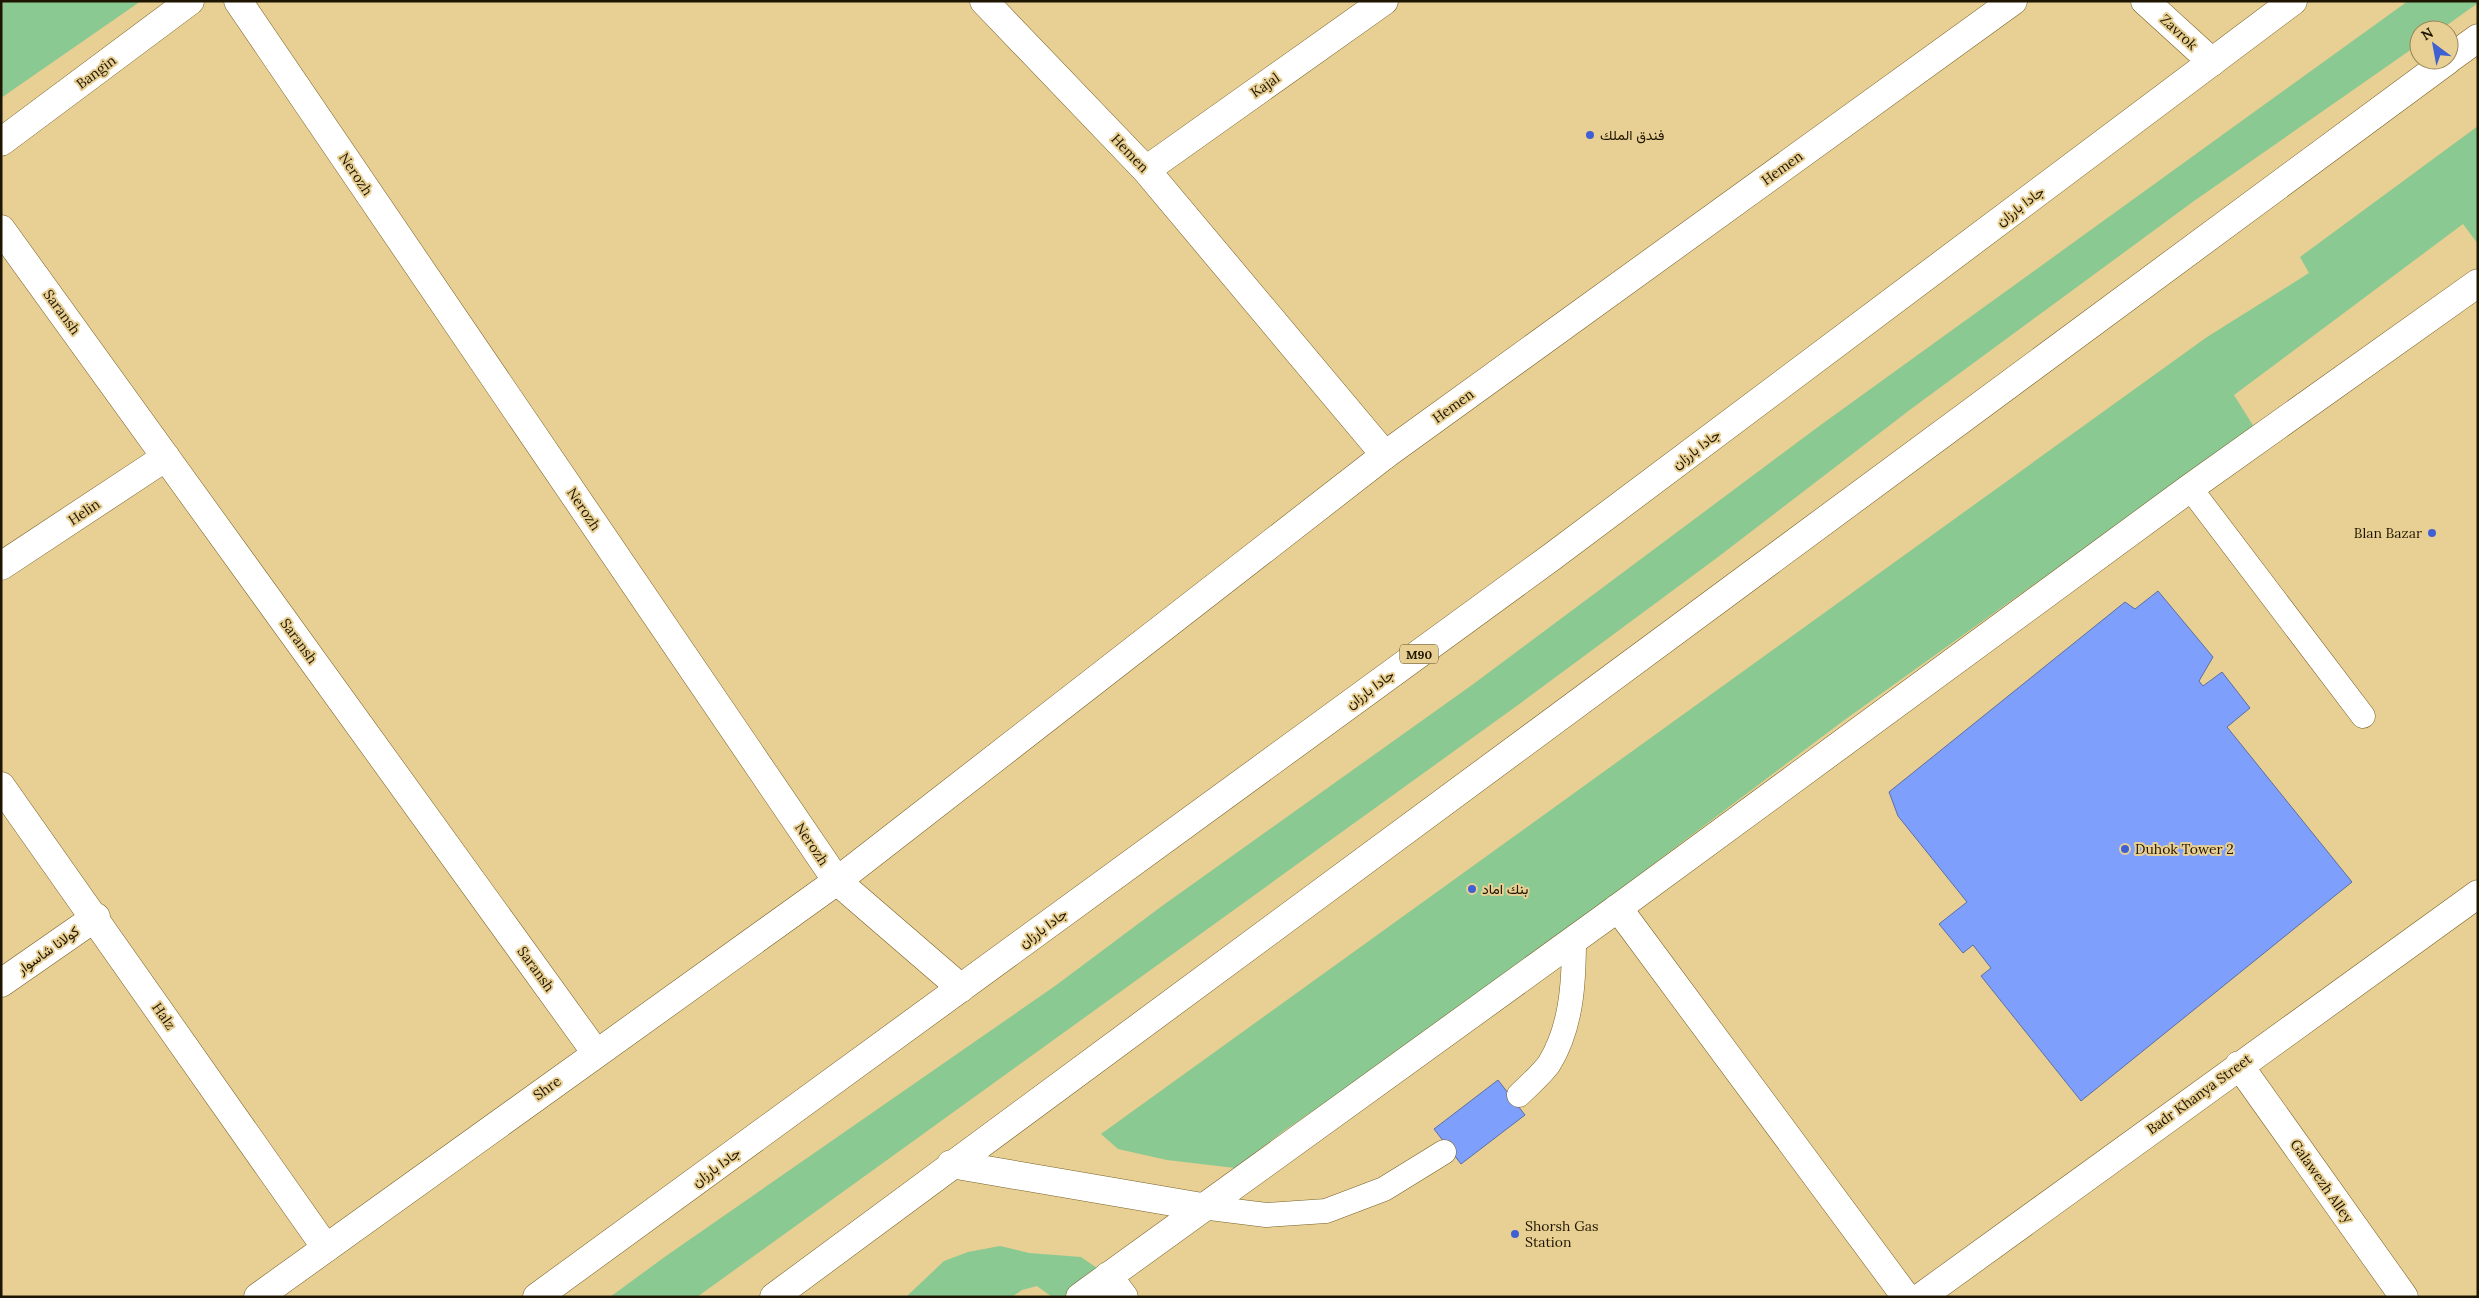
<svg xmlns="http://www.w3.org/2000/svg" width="2479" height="1298" font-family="Lora,Vazirmatn,serif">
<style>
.green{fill:#8ac992}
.building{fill:#7e9ffc;stroke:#5c6fa1}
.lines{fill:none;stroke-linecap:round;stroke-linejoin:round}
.lane-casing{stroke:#776127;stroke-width:25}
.street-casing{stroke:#776127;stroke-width:29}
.secondary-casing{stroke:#776127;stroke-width:29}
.highway-casing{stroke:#776127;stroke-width:29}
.lane{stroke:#fff;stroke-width:24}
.street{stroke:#fff;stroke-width:28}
.secondary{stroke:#fff;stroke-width:28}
.highway{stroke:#fff;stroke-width:28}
.poi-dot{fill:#3f60d2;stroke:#e8cf93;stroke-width:2}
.labels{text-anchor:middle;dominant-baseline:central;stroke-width:4;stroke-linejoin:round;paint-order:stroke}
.shield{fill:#e8cf93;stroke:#5b4d2c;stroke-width:1}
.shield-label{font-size:12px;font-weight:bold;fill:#1e1500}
.street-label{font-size:14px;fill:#1e1500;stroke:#e8cf93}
.poi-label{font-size:14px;fill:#1e1500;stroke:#e8cf93;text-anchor:start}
</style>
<rect width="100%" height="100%" fill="#e8cf93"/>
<path class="green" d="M1,1h140l-140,97z
M2408,1h70v2l-38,27h-21v14l-225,157 -283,208 -193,148 -200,148 -821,592h-87l56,-41 389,-270 107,-80 310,-221 350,-261z
M2478,126v118l-15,-20 -229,171 20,32 -411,294 -386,291 -172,118 -50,38 -68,-8 -49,-11 -17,-15 1106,-797 102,-64 -9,-16z
M1000,1246l29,7 52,4 16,11 -30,29h-15l-15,-11 -15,4 -10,7h-106l38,-36 24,-9z"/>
<path class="building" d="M2158,591l55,66 -14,24 4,5 19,-14 28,36 -23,19 125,155 -271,219 -100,-125 10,-8 -18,-23 -10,8 -24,-29 28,-22 -69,-86 -9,-24 236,-190 10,7z
M1498,1080l27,35 -64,49 -27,-35z"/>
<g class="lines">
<defs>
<path id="lane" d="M2190,488l173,228
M1519,1095c10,-10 22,-20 30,-31 23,-37 25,-83 25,-125
M1202,1207l64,8 60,-4 58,-22 60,-37"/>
<path id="street" d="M238,1l599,880 124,107
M984,1l162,169 239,285
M2145,1l67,61
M1,142l189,-141
M1146,170l238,-169
M1,229l595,824
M1,566l165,-109
M1,786l325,462
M1618,908l288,389
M1,983l95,-66
M2239,1065l165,232
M1108,1276l16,21
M1921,1297l557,-403"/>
<path id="secondary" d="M258,1297l579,-416 548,-426 628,-454
M1080,1297l538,-389 572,-420 288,-205"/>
<path id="highway" d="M2449,59l29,-21
M951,1164l251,43
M537,1297l1016,-741 740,-555
M774,1297l1674,-1237"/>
</defs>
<use href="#lane" class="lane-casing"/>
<use href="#street" class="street-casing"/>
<use href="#secondary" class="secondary-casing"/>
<use href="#highway" class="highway-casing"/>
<use href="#lane" class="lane"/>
<use href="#street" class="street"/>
<use href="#secondary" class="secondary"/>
<use href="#highway" class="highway"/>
</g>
<g class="poi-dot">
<circle cx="1590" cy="135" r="5"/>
<circle cx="2432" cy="533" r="5"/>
<circle cx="2125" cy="849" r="5"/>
<circle cx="1472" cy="889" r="5"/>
<circle cx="1515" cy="1234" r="5"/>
</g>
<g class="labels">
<rect class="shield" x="1400" y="644.5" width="38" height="19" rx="4"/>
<g class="shield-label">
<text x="1419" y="654">M90</text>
</g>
<g class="street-label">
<text transform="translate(2179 32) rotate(43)">Zavrok</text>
<text transform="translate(96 72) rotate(-37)">Bangin</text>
<text transform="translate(1265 85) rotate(-35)">Kajal</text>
<text transform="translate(1130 153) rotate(46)">Hemen</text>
<text transform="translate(1782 168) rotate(-36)">Hemen</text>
<text transform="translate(356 174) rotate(56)">Nerozh</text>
<text transform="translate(2020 206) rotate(-37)">جادا بارزان</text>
<text transform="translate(62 312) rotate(54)">Saransh</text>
<text transform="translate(1453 406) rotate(-36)">Hemen</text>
<text transform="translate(1696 449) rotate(-37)">جادا بارزان</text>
<text transform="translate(584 509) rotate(56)">Nerozh</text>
<text transform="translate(84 512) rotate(-34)">Helin</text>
<text transform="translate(299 641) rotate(54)">Saransh</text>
<text transform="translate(1370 689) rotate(-36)">جادا بارزان</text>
<text transform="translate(812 844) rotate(56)">Nerozh</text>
<text transform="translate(1043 928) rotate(-36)">جادا بارزان</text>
<text transform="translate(48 950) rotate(-35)">كولانا شاسوار</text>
<text transform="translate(536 969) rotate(54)">Saransh</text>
<text transform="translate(164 1016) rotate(55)">Halz</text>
<text transform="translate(547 1088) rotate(-36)">Shre</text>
<text transform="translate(2199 1094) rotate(-36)">Badr Khanya Street</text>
<text transform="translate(716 1167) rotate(-36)">جادا بارزان</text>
<text transform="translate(2322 1181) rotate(55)">Galawezh Alley</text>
</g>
<g class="poi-label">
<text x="1600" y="135">فندق الملك</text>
<text x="2422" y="533" text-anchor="end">Blan Bazar</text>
<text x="2135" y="849">Duhok Tower 2</text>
<text x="1482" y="889">بنك اماد</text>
<text x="1525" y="1226">Shorsh Gas<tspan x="1525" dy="16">Station</tspan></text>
</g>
</g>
<rect width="2479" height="1298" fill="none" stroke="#1e1500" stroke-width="5"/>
<g transform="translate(2434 45) rotate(328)"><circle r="24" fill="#e8cf93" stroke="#978558"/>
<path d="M0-4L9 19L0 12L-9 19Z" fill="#3f60d2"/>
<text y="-8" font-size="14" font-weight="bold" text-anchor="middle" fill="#1e1500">N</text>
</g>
</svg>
